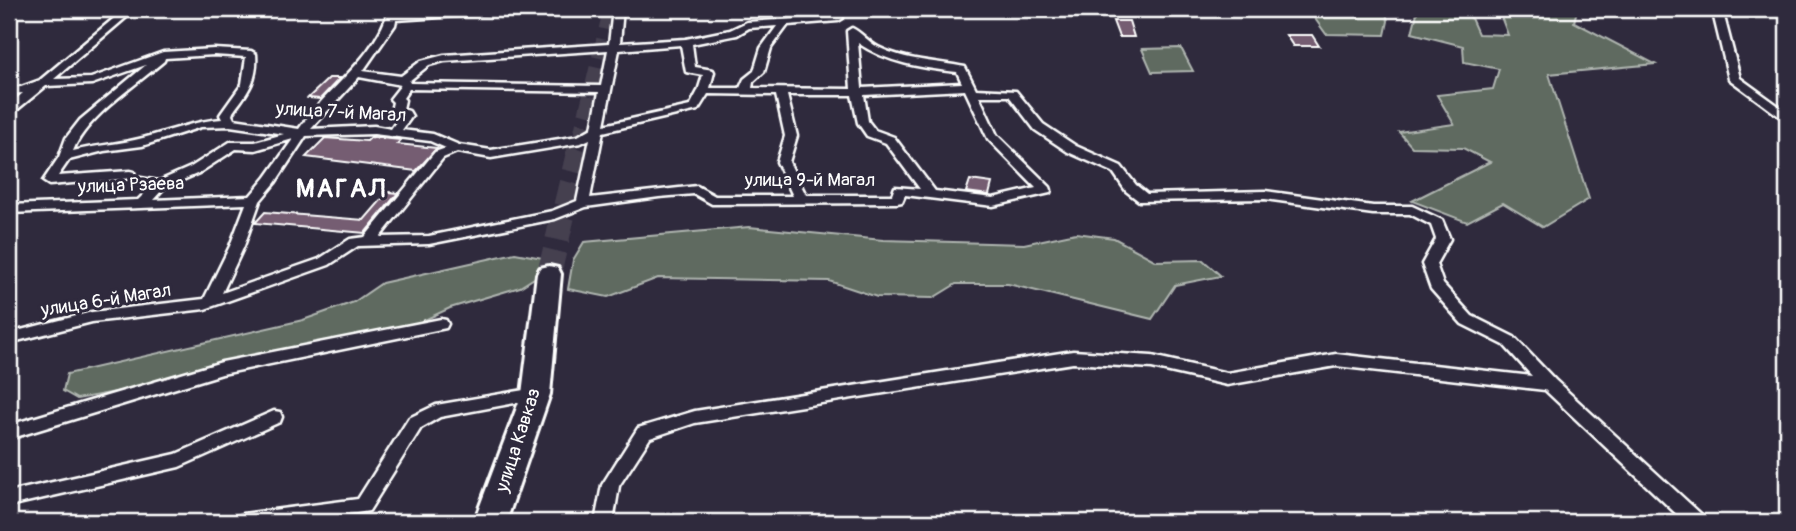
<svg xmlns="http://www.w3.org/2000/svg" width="1796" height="531" font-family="Pangolin,sans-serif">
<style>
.green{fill:#5f6b60;stroke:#afb5b0;stroke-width:2}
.building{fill:#745d72;stroke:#fff;stroke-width:2}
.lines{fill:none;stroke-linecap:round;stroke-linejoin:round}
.trunk-tunnel-far1{stroke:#443f50;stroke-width:19;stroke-dasharray:19 10;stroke-linecap:butt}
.trunk-tunnel{stroke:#443f50;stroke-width:24;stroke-dasharray:24 11;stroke-linecap:butt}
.minor-casing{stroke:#fff;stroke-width:5}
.trunk-casing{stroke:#fff;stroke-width:6}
.minor{fill:#2f2a3d;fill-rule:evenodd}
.trunk{fill:#2f2a3d;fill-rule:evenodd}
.labels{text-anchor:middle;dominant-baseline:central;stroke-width:6;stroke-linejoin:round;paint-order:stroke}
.street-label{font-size:19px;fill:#fff;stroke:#2f2a3d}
.district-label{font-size:26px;font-weight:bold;letter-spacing:2px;fill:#fff;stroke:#2f2a3d}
</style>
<rect width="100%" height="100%" fill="#2f2a3d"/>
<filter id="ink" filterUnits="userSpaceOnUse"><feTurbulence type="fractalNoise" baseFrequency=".0143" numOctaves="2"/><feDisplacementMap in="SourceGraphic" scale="14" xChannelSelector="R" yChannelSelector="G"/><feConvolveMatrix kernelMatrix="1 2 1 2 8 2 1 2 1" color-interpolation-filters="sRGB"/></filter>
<g filter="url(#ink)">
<path class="green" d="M1308,9h77l3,12 -3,14 -59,-1z
M1418,9h18l34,7 8,18 30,1 -10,-26h136l-22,4 -35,-3 -3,12 81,42 -106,10 40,125 -46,28 -40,-24 -36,19 -55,-21 78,-39 -27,-14 -51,-1 -13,-15 55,-8 -17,-29 56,-6 6,-20 -35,-7 -1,-16 -51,-13z
M1181,48l12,23 -41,1 -10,-23z
M749,227l134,13 141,4 52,-11 38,5 42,23 47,-1 18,16 -46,9 -23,34 -144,-35h-52l-23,14 -56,-1 -48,-16 -171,-3 -50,19 -40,-8 5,-29 11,-18z
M515,253l28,5 -1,15 -22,14 -70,21 -36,17 -59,11 -58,23 -220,40 -14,-8 4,-17 236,-54 51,-18 28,-19z"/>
<path class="building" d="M1113,21h16l5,16h-15z
M1286,35h26l7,11h-26z
M329,78h11l-20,21 -12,-1z
M371,137l30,3 -4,4 40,4 -21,23 -110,-14 19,-19 42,3z
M970,180l22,3 -3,12 -23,-3z
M388,192l10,1 -33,40 -110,-10 10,-11 99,8z"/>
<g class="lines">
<path class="trunk-tunnel-far1" d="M581,143l32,-134"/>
<path class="trunk-tunnel" d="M549,274l32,-133"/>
<defs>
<path id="minor" d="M125,9h11l-82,70 37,-1 72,-26 51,-3 37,2 5,3c2,26 -8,38 -23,58l-1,3 2,4 65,10c28,-41 77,-71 90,-120h10l-1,5 76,-5h48l-5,3 -121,8 -1,5 -32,46 38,5 20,-15 23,-6 165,-11 4,-35h10l-3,34 66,-4 44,-9 17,-8 95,-6 1,2 -5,3 -50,4 -17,23 -7,24 -11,10 -1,6 99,1 -4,-58 5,-3c9,4 16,14 26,19 28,14 58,14 87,20l11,22 40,2 27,33 33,22 45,20 15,19 11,9 118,-3 108,15h39l30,14 8,19 -14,25 7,20 29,32 42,21 41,43 148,136 3,6h-21l-140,-132 -209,-24 -109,19 -75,-17 -79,-5 -378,60 -45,15 -31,48 -6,36h-18l7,-37 36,-57 57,-17 378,-60 79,5 75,17 109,-19 196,22 -28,-31 -42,-21 -31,-35 -9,-25 14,-25 -5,-14 -21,-11h-37l-108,-15 -126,2 -13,-10 -13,-19 -45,-20 -33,-22 -26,-34h-30l18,39 53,52 1,3 -1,3 -57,13 -88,-11 -3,7 -5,1 -185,1 -18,-10 -35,3 -73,10 -31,12 -126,25 -71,2 -29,19 -124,44 -113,13 -83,21v-10l83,-21 112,-13 26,-53 16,-42 -237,9v-8l129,-5 13,-13 -17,-4 -1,-5 -84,7 -6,-4 16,-24 7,-19 14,-18 66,-55 -54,19 -46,2 -33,27 -4,1v-9l14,-12 -14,1v-6l12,-1 19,-7zM777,26l-16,22 -7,23 -10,8 -4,9h-30l4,-16 -1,-2 -18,-3 -3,-23 45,-9 12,-7zM858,43c29,20 64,25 99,29l5,11 -100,5zM681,45l5,27 17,3 -5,16 -8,15 -86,19 15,-75zM608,50l-7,36 -191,-3 -1,-2 20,-16 15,-4zM214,55l32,2 -4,27 -20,28 -2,3 2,4c-28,2 -52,12 -79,19 -22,6 -46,7 -70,13 13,-34 63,-66 91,-90l1,-3zM359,77l42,8 -11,14 3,3 -2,9 9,5 -9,13 -17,-3 -63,3zM409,89l190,3 -7,36 -14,8 -87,14 -32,-5 -26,-11 -31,-4 10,-14 -3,-5 -6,-2 2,-9 -2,-2zM965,90l23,49 48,49 -43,10 -58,-7 -41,-54 -19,-7 -7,-9 -4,-26zM708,94l68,1 9,41 -8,26 16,34h-78l-18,-10 -107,12 13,-66 95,-22zM787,95h65l6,28 9,13 19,7 34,46 -25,-2 -3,8h-86l-17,-33 8,-26zM230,126l54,8 -29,8h-25l-39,25 -32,14 -24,-4 -1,-5 -4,-1 -72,5 11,-16 35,-9 38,-5 59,-19zM374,134l56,7 16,7 -11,4 -70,85 -15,2 -31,20 -97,34 22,-47 16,-45 15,-18 31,-47zM293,139l-27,38 -16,19 -97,4 11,-12 35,-15 37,-24 19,1zM590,139l-13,62 -25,10 -123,25 -49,1 63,-79 14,-6 34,6 90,-15z
M1712,9h10l18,69 47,34v8l-4,-1 -54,-40z
M441,319l5,1 2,4 -2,4 -224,46 -213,65v-14l213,-63z
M536,388l6,2 2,4 -2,4 -102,19 -19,11 -52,83 -70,11h-65l3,-6 6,-2 115,-15 51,-81 27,-13z
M274,411l6,1 2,5 -2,5 -101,45 -170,39v-14l167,-38z"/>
<path id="trunk" d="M549,266l9,2 3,6 -11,120 -44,128h-32l48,-128 15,-120 3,-6z"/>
</defs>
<use href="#minor" class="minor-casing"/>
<use href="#trunk" class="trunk-casing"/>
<use href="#minor" class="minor"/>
<use href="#trunk" class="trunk"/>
</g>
</g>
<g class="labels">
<g class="street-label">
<text transform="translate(341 112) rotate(3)">улица 7-й Магал</text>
<text x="810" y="180">улица 9-й Магал</text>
<text transform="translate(131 185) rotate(-2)">улица Рзаева</text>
<text transform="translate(106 300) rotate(-9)">улица 6-й Магал</text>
<text transform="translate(518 440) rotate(-72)">улица Кавказ</text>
</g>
<g class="district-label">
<text x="341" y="189">МАГАЛ</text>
</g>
</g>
<rect width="1796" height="531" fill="none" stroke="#2f2a3d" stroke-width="35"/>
<rect x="18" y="18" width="1761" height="496" fill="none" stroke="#fff" stroke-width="2.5" filter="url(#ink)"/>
</svg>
